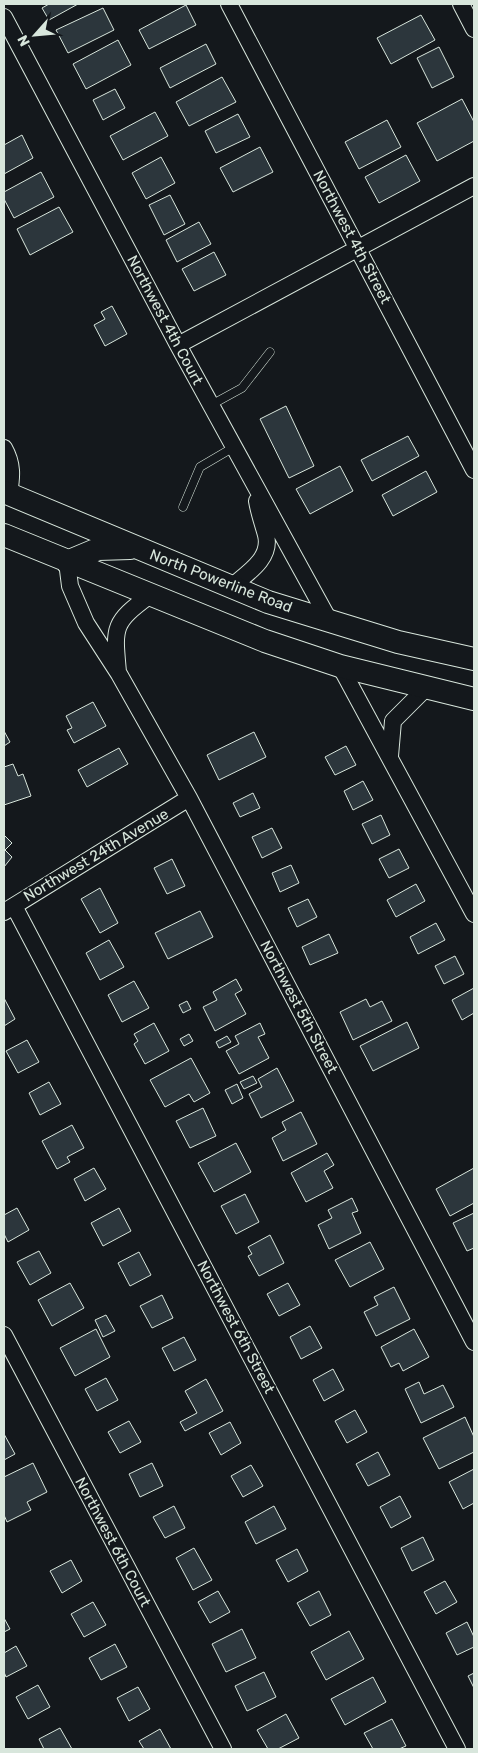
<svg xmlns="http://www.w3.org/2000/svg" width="478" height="1753" font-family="Rubik,sans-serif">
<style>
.building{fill:#2c363c;stroke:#d8e6dc}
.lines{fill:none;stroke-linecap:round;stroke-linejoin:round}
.lane-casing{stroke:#d8e6dc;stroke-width:9}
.street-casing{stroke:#d8e6dc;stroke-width:18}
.secondary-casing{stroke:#d8e6dc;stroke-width:24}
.lane{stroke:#14181c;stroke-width:8}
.street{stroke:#14181c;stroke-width:16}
.secondary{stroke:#14181c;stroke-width:22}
.labels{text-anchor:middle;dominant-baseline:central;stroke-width:4;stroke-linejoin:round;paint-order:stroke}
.street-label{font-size:15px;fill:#d8e6dc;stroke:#14181c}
</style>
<rect width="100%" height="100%" fill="#14181c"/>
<path class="building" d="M49,4h29l-29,16 -7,-12z
M186,5l10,20 -47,24 -10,-19z
M103,8l11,22 -46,23 -12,-23z
M421,15l14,25 -44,24 -14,-26z
M118,40l13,25 -45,24 -13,-25z
M206,44l10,20 -46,24 -10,-20z
M439,47l15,30 -22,11 -15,-30z
M222,77l14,25 -47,24 -13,-24z
M115,89l10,19 -22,12 -10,-20z
M462,99l12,23v19l-37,20 -20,-38z
M155,112l13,24 -45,24 -13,-24z
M238,114l12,23 -34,16 -11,-22z
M387,120l14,27 -42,22 -14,-27z
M22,135l11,23 -29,16v-29z
M260,147l13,25 -40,20 -13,-24z
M406,155l14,26 -41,22 -14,-26z
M161,157l14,26 -29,16 -14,-26z
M41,172l13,25 -40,21 -10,-19v-7z
M170,195l15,29 -21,11 -15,-30z
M59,207l14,25 -43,23 -13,-26z
M199,222l12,22 -34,18 -11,-22z
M214,252l12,23 -32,16 -12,-22z
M112,306l15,28 -22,12 -11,-21 11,-6 -4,-7z
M286,406l28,60 -25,12 -29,-59z
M408,436l11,20 -47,25 -11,-21z
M340,466l13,25 -43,23 -14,-25z
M426,471l11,21 -44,24 -11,-21z
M93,702l13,24 -32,17 -7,-13 5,-2 -6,-12z
M4,731l6,11 -6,4z
M254,732l12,25 -47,23 -12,-25z
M346,746l10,19 -21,10 -10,-18z
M119,748l9,16 -41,23 -9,-17z
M13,764l5,12 5,-2 8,22 -27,9v-38z
M363,781l10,19 -20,10 -9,-19z
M253,793l7,15 -20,9 -7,-14z
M381,815l9,20 -18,9 -10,-20z
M272,828l10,20 -20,10 -10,-21z
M4,835l8,8 -7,7 7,7 -8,10z
M399,849l10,19 -20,10 -10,-19z
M172,859l13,27 -18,8 -13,-26z
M291,865l8,18 -19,9 -8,-19z
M416,884l9,17 -29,16 -9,-17z
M100,888l18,35 -18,10 -19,-34z
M308,899l9,18 -20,10 -9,-19z
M200,911l13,26 -45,22 -13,-26z
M436,923l9,17 -27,14 -8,-17z
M329,934l9,19 -28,12 -8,-18z
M109,940l15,27 -24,13 -14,-27z
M455,956l9,18 -20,10 -9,-18z
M236,979l6,11 -7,4 11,20 -31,17 -12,-24 14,-7 -4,-8z
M134,981l15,27 -27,14 -14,-27z
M474,988v25l-12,7 -10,-20z
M4,998l11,21 -11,7z
M366,999l4,8 12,-6 10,20 -39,19 -13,-28z
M187,1001l4,8 -8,4 -4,-8z
M407,1022l12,26 -46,23 -13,-25z
M154,1023l15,28 -24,13 -11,-20 4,-3 -4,-7z
M260,1023l5,11 -7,3 11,21 -30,16 -13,-23 13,-7 -4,-8z
M189,1034l4,7 -9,5 -4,-7z
M227,1036l4,6 -12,6 -3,-6z
M27,1040l12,22 -21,11 -12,-22z
M191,1058l19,35 -16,9 -5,-8 -24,13 -15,-27z
M277,1068l17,33 -33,17 -12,-24 13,-7 -4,-8z
M253,1076l4,7 -13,6 -4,-7z
M49,1082l12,22 -21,11 -11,-22z
M237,1084l6,14 -11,6 -7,-14z
M203,1108l13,28 -26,12 -14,-27z
M301,1112l16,32 -34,17 -11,-23 14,-8 -4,-8z
M72,1125l12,23 -17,9 3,5 -13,7 -15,-28z
M236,1143l15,29 -37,20 -16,-29z
M327,1153l7,12 -10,6 9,17 -27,14 -15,-29z
M94,1168l12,21 -21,12 -11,-22z
M474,1168v35l-24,13 -14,-27z
M245,1194l14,28 -23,12 -15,-28z
M352,1198l6,13 -6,2 9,20 -32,16 -11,-24 14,-7 -4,-8z
M17,1208l12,22 -21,12 -4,-8v-19z
M119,1208l12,23 -28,15 -12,-23z
M474,1213v35l-7,3 -14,-28z
M270,1235l14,28 -25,13 -11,-20 4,-2 -4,-7z
M370,1242l14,27 -34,18 -15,-27z
M39,1251l12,22 -21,12 -13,-23z
M139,1252l12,23 -21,11 -12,-23z
M70,1283l14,25 -32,18 -14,-26z
M288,1283l12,22 -21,11 -12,-22z
M394,1287l16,32 -34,17 -12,-24 14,-7 -4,-8z
M162,1295l11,23 -21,10 -12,-22z
M106,1315l9,16 -12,6 -8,-17z
M310,1326l12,22 -21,11 -11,-22z
M96,1329l14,28 -35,19 -15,-28z
M414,1329l15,28 -26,14 -4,-8 -8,4 -10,-20z
M184,1337l12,23 -22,11 -12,-23z
M333,1369l11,21 -20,11 -11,-21z
M106,1378l12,22 -21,11 -12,-22z
M206,1379l17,32 -38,20 -5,-9 17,-9 -12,-22z
M419,1382l5,12 19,-9 11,22 -33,16 -16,-34z
M355,1410l12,22 -20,11 -12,-22z
M465,1417l9,20v15l-35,17 -16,-31z
M129,1421l12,21 -21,11 -12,-21z
M230,1422l11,21 -20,12 -12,-22z
M4,1434l11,20 -11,6z
M378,1452l12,23 -22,11 -12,-22z
M33,1463l14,29 -20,10 4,8 -24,12 -3,-7v-38z
M152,1463l11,23 -23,11 -11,-23z
M251,1465l12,21 -20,11 -12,-21z
M474,1469v34l-11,6 -14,-27z
M400,1496l11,21 -20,11 -11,-21z
M174,1506l11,22 -20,10 -12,-21z
M274,1506l12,23 -30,15 -11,-22z
M423,1537l11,23 -22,11 -11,-23z
M194,1548l18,32 -19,10 -17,-32z
M297,1549l11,22 -20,11 -12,-22z
M71,1560l11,21 -20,12 -12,-22z
M445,1581l12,21 -21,12 -12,-22z
M218,1591l12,21 -20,11 -12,-21z
M319,1591l12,24 -21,11 -13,-23z
M93,1602l13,23 -22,12 -13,-23z
M4,1618l6,11 -6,3z
M467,1622l7,15v10l-17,8 -11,-22z
M242,1629l14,29 -30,14 -14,-28z
M349,1631l15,28 -38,21 -15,-28z
M115,1644l12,23 -26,13 -12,-22z
M16,1646l11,20 -21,11 -2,-5v-19z
M264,1672l12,25 -29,14 -12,-25z
M474,1673v15l-6,-12z
M373,1677l13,25 -41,23 -14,-26z
M38,1685l12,22 -22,12 -12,-22z
M138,1687l12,22 -21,12 -12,-23z
M286,1714l13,24 -21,11h-10l-11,-19z
M392,1719l14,27 -7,3h-26l-9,-16z
M60,1728l12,21h-28l-5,-10z
M160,1729l11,20h-27l-5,-8z"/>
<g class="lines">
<defs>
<path id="lane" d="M211,405l31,-17 28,-36
M183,507l17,-40 34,-20"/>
<path id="street" d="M229,4l245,466
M461,4l13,25
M4,17l174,328 151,275
M178,345l296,-159
M4,448c9,16 8,28 5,46
M67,562l3,24 16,37 33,51 70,124 285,544
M231,587c15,-13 41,-28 35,-52 -3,-11 -7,-22 -9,-34
M340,666l134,248
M118,672c-4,-44 -6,-49 31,-76
M390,756l3,-35 34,-34
M14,906l443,843
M4,912l185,-114
M4,1335l219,414"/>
<path id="secondary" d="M4,492l264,110 130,40 76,17
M4,535l261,106 75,25 134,33
M67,562l31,-13 32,-1"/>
</defs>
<use href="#lane" class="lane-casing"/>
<use href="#street" class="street-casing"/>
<use href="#secondary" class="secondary-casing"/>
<use href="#lane" class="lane"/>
<use href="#street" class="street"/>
<use href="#secondary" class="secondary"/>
</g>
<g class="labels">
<g class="street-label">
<text transform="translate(352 237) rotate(62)">Northwest 4th Street</text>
<text transform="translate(165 320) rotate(62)">Northwest 4th Court</text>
<text transform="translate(221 581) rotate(21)">North Powerline Road</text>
<text transform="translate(96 855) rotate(-31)">Northwest 24th Avenue</text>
<text transform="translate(299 1007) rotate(62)">Northwest 5th Street</text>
<text transform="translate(236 1327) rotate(62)">Northwest 6th Street</text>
<text transform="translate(113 1542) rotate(62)">Northwest 6th Court</text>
</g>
</g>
<rect width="478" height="1753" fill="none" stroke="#d8e6dc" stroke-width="10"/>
<g transform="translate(35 35) rotate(243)" stroke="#14181c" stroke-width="4" paint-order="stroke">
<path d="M0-4L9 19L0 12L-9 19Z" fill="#d8e6dc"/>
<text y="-8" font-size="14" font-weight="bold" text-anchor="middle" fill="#d8e6dc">N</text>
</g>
</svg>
